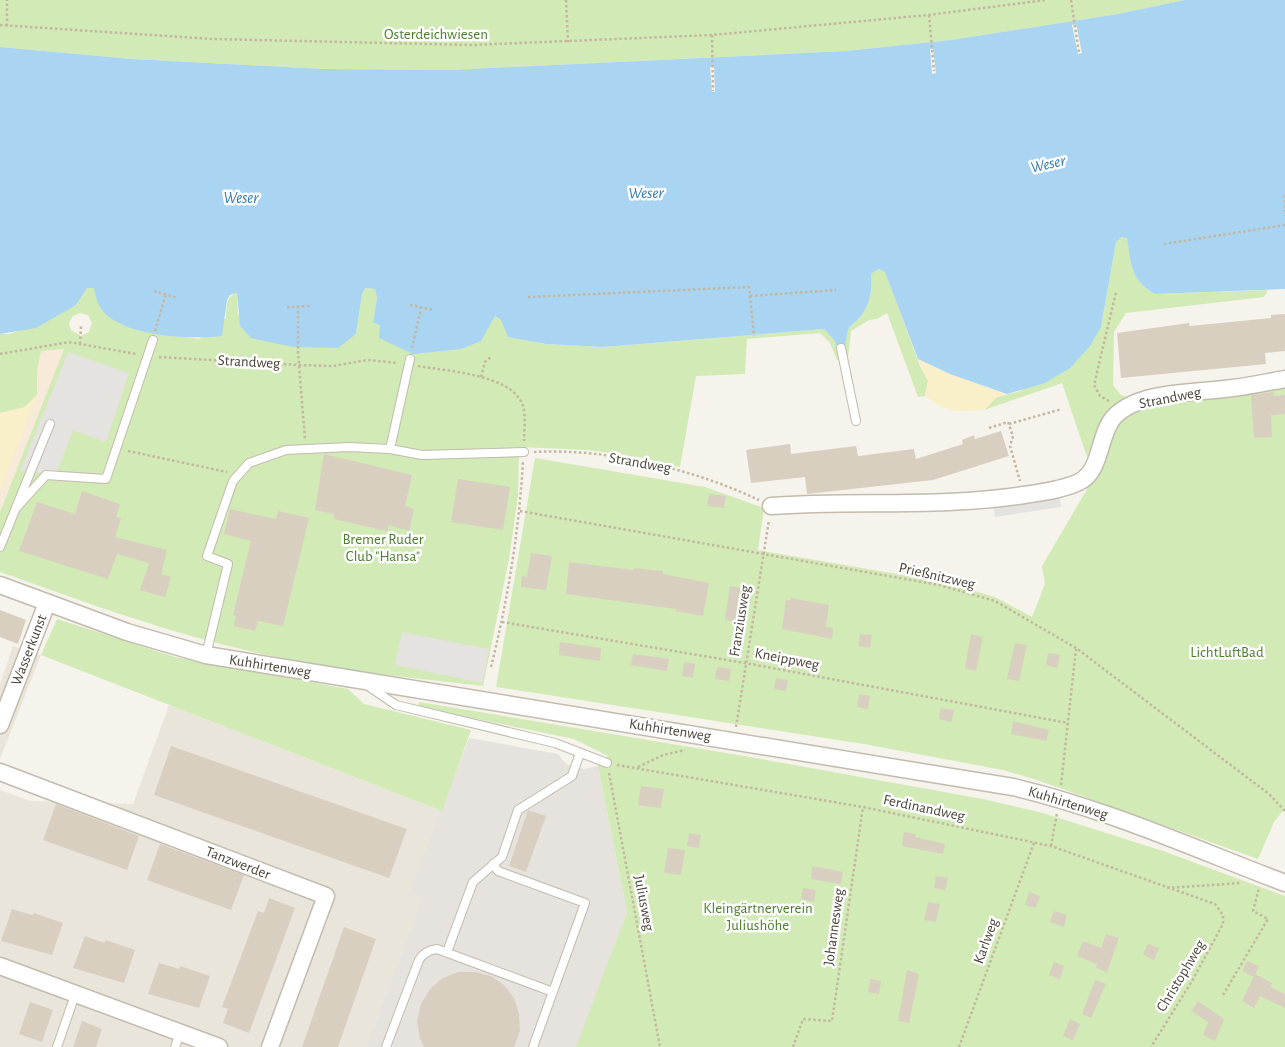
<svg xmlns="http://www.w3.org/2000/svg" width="1285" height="1047" font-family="'Alegreya Sans',sans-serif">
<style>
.residential{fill:#eae5da}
.commercial{fill:#f7ead8}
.industrial{fill:#e6e2dd}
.green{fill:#d2eab5;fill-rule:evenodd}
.sand{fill:#f9efc9}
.parking{fill:#e5e3e0}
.water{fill:#a9d4f2}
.pier{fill:#f6f3ec}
.building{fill:#d8cfc1}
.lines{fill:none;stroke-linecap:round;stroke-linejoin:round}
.service-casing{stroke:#c2bbae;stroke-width:10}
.minor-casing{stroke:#c2bbae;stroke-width:19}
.path{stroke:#c4b79f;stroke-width:2.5;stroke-dasharray:2.5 2.5;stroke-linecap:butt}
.service{stroke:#fff;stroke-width:8}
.minor{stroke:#fff;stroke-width:16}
.labels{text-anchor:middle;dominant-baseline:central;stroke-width:5;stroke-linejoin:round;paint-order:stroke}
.park-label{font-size:15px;fill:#4a7f2a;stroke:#fff}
.street-label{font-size:15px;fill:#4b4439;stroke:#fff}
.water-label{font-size:16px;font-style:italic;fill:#2e7ab2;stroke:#fff}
</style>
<rect width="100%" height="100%" fill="#f6f3ec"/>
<path class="residential" d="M13,646l28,9 -41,104v-75z
M169,705l273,106 -33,82 13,5 -56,149h-366v-257l31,11 102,3z"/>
<path class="commercial" d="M64,349l-64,163v-158z"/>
<path class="industrial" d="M469,738l89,16 8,10 18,5 14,-3 29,146 -50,135h-211l56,-149 -13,-5z"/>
<path class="green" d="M0,0h1185l-67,14 -167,26 -105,11 -396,19 -126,-1 -192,-10 -132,-12z
M1122,237h5c4,26 3,43 28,57l113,-4 -4,7 -138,16 -12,19 -1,53 8,10 10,4 -30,23 -14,35 -25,-74 -78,27 13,-13 24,-6 80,-64 15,-85z
M879,269l6,2 35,95 8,15 -3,15 -7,1 -31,-84 -10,6 -8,1 -18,11 -3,27 -11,2 -7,-17 -10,-10 -73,6 -2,35 -49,2 -16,91 -36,-9 -56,-8 -69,-3 -1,49 -9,63 -26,127c-70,-8 -141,-15 -211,-30 -93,-19 -182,-52 -272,-84v-60l64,-163 -23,2 -4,19v25l-12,12 -25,6v-79h10l66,-29 11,-17h7l50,43 55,8 27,-21c1,-12 -1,-21 11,-25l1,22 118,19 6,-40 3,-6 10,1 2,9 -4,25 107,18 15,-25 6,4 8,17 37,7 57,3 221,-18 11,12 2,8 7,-2 5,-20c19,-13 24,-32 22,-53zM80,313l8,2 4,8 -3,9 -8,4 -10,-6 -2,-7 4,-7z
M1285,383v425l-11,14 -16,37 -218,-78 -37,-11 -139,-26 -368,-57 39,-229 170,29 59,21 -6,42 191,33 48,15 35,19 13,-33 -3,-18 51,-87 18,-49 25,-19 32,-11z
M57,619l118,38 173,32 16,15 107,26 -29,81 -401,-156z
M419,702l325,54 239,43 60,14 120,38 122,45v151h-709l51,-135 -29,-146 10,-10 -34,-17 -156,-32z"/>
<path class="sand" d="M918,359l32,15 57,20 -10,3 -13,13c-26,2 -38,3 -59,-14l3,-15z
M37,395l-37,96v-78l25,-6z"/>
<path class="parking" d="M68,352l61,21 -23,69 -33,-12 -17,44 -36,-3z
M1059,493l2,14 -66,10 -2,-13z
M402,632l87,17 -7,34 -87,-18z"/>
<path class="water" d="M1185,0h100v289l-130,5c-25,-14 -24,-31 -28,-56l-5,-1 -6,5 -15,85 -11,19 -20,22 -25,15 -38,11 -57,-20 -32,-15 -33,-87 -6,-3 -8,5c2,21 -3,40 -22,53l-5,21 -7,1 -2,-8 -11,-12 -221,18 -57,-3 -38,-7 -7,-17 -6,-4 -14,25 -20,8 -48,5 -34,-16 1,-13 -7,-2 4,-25 -2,-9 -10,-1 -3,6 -6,40 -18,14 -45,-1 -42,-9 -11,-12 -3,-33 -7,2 -3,5 -5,36c-31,4 -110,1 -124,-33 -2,-4 -3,-10 -4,-15h-7l-11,17 -40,23 -36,6v-287l132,12 192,10 126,1 396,-19 105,-11 167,-26z"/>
<path class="pier" d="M1076,24l6,29 -4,1 -6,-29z
M930,49h3l3,24 -4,1z
M710,67h4l1,25h-3z"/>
<path class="building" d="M1285,314v37l-20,2 1,11 -145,14 -4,-45 72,-10 1,3 81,-8v-3z
M1273,392l1,4 11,-1v19l-14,1 1,22 -18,1 -3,-43z
M1001,431l8,25 -76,24 -126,14 -2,-17 -54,6 -5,-33 44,-6 1,10 65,-8 2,10 56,-7 2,10 47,-15 -1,-4 12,-5 1,4z
M324,454l88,21 -7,31 9,3 -5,22 -20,-6 -2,6 -53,-12v-5l-19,-4z
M458,479l52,8 -7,43 -52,-8z
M82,491l38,13 -4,13 5,1 -6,19 52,13 -6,24 10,3 -6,20 -25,-7 9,-27 -32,-9 -9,25 -89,-28 18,-49 38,12z
M709,494l17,2 -2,12 -17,-2z
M230,509l46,10 2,-8 31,7 -26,108 -25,-5 -3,10 -21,-5 2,-10 -3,-1 18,-74 -27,-7z
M531,553l21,3 -6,34 -25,-3 1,-11 5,1z
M569,562l64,8 1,-2 29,3v3l46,9 -6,33 -27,-5v-2l-110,-15z
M730,586l11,2 -4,34 -12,-2z
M791,598l38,7 -3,22 7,1 -1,11 -50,-10 4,-29 4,1z
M0,610l26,10 -8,24 -18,-7z
M860,634l12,1 -2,13 -12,-2z
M971,634l12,3 -7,34 -11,-3z
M560,642l41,6 -1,13 -41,-6z
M1015,643l12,2 -8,36 -12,-2z
M1048,653l12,2 -3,13 -11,-3z
M633,654l36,5 -2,12 -36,-6z
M684,662l11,2 -2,14 -11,-2z
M717,667l14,2 -2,12 -14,-2z
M776,678l12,2 -2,11 -12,-2z
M859,694l11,2 -2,13 -11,-2z
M941,708l13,2 -3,12 -12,-3z
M1013,721l36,9 -3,11 -35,-7z
M171,746l236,83 -18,49 -235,-83z
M641,786l23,3 -3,19 -23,-3z
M56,804l83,32 -12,34 -84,-30z
M528,810l18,6 -20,56 -17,-6z
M904,832l12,2 -1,3 30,7 -2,10 -41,-8z
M689,833l12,2 -2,13 -12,-2z
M160,844l84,31 -13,35 -84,-30z
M668,848l17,2 -4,25 -17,-2z
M812,866l31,6 -2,12 -30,-5z
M936,876l12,2 -3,12 -11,-2z
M803,888l13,2 -2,12 -13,-3z
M1029,892l11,4 -4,12 -11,-3z
M269,898l26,10 -46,125 -26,-10 5,-14 -6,-2 36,-96 6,2z
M928,902l12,2 -4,18 -12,-2z
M12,909l20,6 2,-2 29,10 -11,32 -51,-14z
M1054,911l13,4 -3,12 -14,-5z
M344,927l32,12 -38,108h-36z
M1106,934l13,4 -12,34 -11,-4 1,-4 -20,-8 6,-15 18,7z
M85,936l19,7 2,-3 29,10 -11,33 -51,-15z
M1148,944l11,4 -5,12 -11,-5z
M1247,961l12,5 -5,11 -12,-6z
M1054,962l10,4 -4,13 -11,-4z
M159,963l20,6 1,-3 30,10 -11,32 -51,-14z
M907,970l12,4 -10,49 -11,-2z
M458,972h17l16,4 13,9 10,13 5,16 1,17 -6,16h-90l-4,-9 -3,-17 4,-17 9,-15 13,-11z
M1255,974l17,9 -2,4 15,7v14l-25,-12 -6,12 -12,-7z
M870,979l11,2 -2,13 -11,-2z
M1095,980l11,4 -15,34 -9,-4z
M1198,1001l26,18 -9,22 -12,-6 5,-13 -17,-11z
M30,1002l23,8 -11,32 -23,-8z
M1070,1019l10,5 -7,16 -10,-4z
M82,1021l20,8 -6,18h-23z"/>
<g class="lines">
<defs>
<path id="service" d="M841,348l15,73
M390,449l32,6 102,-3
M17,507l29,-32 60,4 47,-139
M0,547l50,-123
M206,655l22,-91 -21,-8 26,-75 16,-18 37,-13 63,-3 41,2 20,-90
M368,686l28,19 159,38 52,20
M493,864l5,7 87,32 -52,144
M447,952l26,-70 29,-25 16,-47 54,-34 8,-23
M57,1047l18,-52
M175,1047l5,-14
M386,1047l33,-87c4,-7 10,-10 18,-11l116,43"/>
<path id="minor" d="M771,506c84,-6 170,2 253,-11 18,-3 38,-5 55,-13 23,-11 19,-47 35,-65 25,-27 84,-24 119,-29 17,-2 35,-6 52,-9
M0,585l127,47 79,23 807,132c94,22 182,62 272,96
M0,725l47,-122
M0,772l326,124 -56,151
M0,966l219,81"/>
</defs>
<use href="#service" class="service-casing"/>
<use href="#minor" class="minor-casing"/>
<path class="path" d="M566,0l2,42
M1071,0l8,53
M929,15l5,56
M0,25l213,14 259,6 240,-10 216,-20 118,-15
M7,26v-26
M712,35l1,56
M1285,195v21
M1164,244l121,-19
M154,291l24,7
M750,296l86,-6
M528,297l221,-10 5,49
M410,305l23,5
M298,306v46l7,88
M287,307l23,-1
M155,331l11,-37
M80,344l1,-18
M412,348l9,-40
M0,354l69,-12 67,12
M159,357l140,8 34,1 34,-6 31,3
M418,366c27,5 95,8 105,40 3,10 1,24 1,35
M481,377l4,-15 7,-6
M1109,401l-9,-5 -6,-11 22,-93
M1009,424l53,-15
M989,428l19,-6 5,14 -3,10 10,35
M128,451l99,21
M534,452c73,-4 159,17 225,48
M520,511l419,74 56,16 81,47 193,146 16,17
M502,622l243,41 323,60
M491,667c17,-68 28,-136 32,-206
M736,727l33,-207
M617,765l246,42 188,39 164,58 8,11v9l-31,57 -41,66
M638,767l25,-12 22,-5
M609,773l51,274
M1061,785l15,-136
M1051,846l6,-33
M1167,888l74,-5
M1223,995l45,-76 -15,-8 6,-23
M793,1047l10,-28 29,2 31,-214
M959,1047l75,-204"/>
<use href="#service" class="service"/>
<use href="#minor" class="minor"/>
</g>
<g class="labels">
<g class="park-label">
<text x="436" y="34">Osterdeichwiesen</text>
<text x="383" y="539">Bremer Ruder<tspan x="383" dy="17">Club "Hansa"</tspan></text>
<text x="1227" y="652">LichtLuftBad</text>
<text x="758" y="908">Kleingärtnerverein<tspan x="758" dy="17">Juliushöhe</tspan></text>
</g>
<g class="street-label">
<text transform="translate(249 362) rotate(3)">Strandweg</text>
<text transform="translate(1170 398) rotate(-11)">Strandweg</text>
<text transform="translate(640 463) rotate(10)">Strandweg</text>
<text transform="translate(937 576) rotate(13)">Prießnitzweg</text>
<text transform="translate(740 621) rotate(-81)">Franziusweg</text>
<text transform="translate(29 650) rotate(-69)">Wasserkunst</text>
<text transform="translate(787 659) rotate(11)">Kneippweg</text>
<text transform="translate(270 666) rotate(9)">Kuhhirtenweg</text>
<text transform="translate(670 730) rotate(9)">Kuhhirtenweg</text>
<text transform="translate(1068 803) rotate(17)">Kuhhirtenweg</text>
<text transform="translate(924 808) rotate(12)">Ferdinandweg</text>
<text transform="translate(238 863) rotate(21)">Tanzwerder</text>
<text transform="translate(644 903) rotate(79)">Juliusweg</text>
<text transform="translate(834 927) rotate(-82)">Johannesweg</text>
<text transform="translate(986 941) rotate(-70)">Karlweg</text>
<text transform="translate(1181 976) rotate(-59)">Christophweg</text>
</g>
<g class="water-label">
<text transform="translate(1048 164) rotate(-13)">Weser</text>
<text transform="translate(646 193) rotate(-1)">Weser</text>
<text x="241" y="198">Weser</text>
</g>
</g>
</svg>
